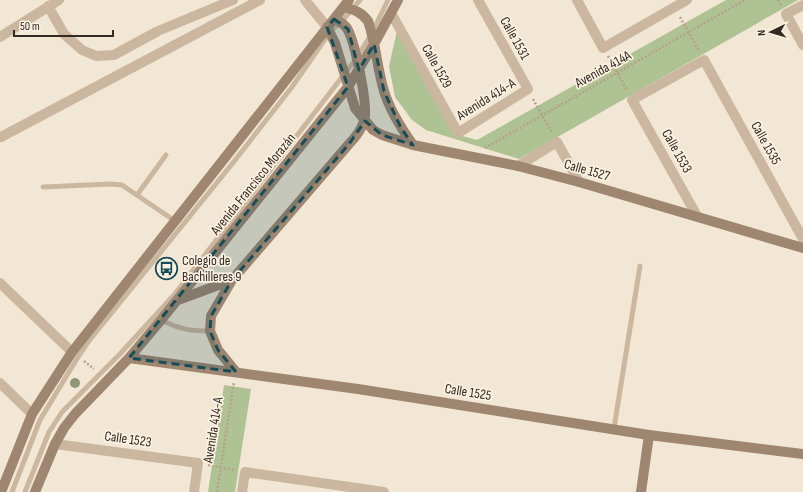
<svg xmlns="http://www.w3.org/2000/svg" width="803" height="492" font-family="'Sofia Sans Condensed',sans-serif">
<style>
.green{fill:#aec294}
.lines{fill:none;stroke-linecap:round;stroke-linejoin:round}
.path{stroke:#b6a18a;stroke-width:2.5;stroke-dasharray:2 2;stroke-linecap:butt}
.lane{stroke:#cbb7a0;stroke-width:5}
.street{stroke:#cbb7a0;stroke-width:10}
.secondary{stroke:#9e8671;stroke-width:10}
.tree{fill:#909674}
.marked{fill:#174d58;fill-opacity:0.2;stroke:#174d58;stroke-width:3;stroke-dasharray:8 5;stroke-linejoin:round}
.labels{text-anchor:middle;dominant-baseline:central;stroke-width:3.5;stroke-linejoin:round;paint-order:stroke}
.street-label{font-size:14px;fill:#342a24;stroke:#faf1e0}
.poi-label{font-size:14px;fill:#342a24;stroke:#faf1e0;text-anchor:start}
</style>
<rect width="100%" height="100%" fill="#f2e7d4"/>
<path class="green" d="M726,0h72l-279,159 -93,-29 -14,-10 -17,-23 -6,-31 8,-35 58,103 22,6z
M224,385l27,4 -16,103h-27z"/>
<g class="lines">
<path class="path" d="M778,0l3,5
M680,17l19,34
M608,56l19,34
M533,99l19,34
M485,148l260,-148
M84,361l10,8
M208,465l27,5
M217,492l17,-110"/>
<path class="lane" d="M43,187l67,-3 12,1 53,36
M137,195l29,-40
M161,320c19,9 28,11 49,11
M614,428l26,-162
M12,492l28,-72 38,-63 10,-15 144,-178 60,-77 38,-55 11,-10 19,-22
M25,492l24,-60 13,-20 57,-57 55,-60 182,-236 16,-26 16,-33"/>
<path class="street" d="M305,0l22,27
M577,0l26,48 84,-48
M803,5l-17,9 17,31
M48,6l16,28 18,16 14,6 18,-1 44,-24 75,-31
M391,13l67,120 70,-44 -50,-89
M0,37l59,-37
M1,137l259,-137
M518,166l39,-24 22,40
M697,216l-65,-116 72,-40 99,179
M0,283l72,69
M0,383l32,31
M55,444l143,19 -4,29
M242,492l3,-20 139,20"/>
<path class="secondary" d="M344,7c11,3 17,5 24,14 8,23 9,47 16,70 6,20 17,37 29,54
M327,27l8,16 20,65 18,22 9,5 31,10 105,21 61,16 224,66
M178,300l54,-20
M129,358l229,31 291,46 154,19
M236,372l-18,-22 -8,-19 1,-15 21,-36 117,-136c6,-6 12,-14 15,-23 5,-14 -9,-77 -16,-91 -3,-6 -9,-9 -14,-11
M1,492l31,-78 40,-62 277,-352
M35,492l20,-48 9,-16 11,-14 54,-56 32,-38 187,-233 26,-43 24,-44
M641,492l8,-57"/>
</g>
<circle class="tree" cx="75" cy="383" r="5"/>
<path class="marked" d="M334,19l14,10 11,41 15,-26 10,47 17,37 12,17 -31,-10 -17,-14 -16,23 -117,136 -21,36 -1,15 8,19 18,22 -107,-14 219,-271 -21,-60z"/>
<defs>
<symbol id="bus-ring" viewBox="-11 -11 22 22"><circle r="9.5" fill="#faf1e0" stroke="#174d58" stroke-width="1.5"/><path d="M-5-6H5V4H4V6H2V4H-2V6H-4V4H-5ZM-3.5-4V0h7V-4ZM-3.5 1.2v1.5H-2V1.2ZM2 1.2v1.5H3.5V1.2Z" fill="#174d58"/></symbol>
</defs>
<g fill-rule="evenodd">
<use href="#bus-ring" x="154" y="256" width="25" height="25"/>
</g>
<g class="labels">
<g class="street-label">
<text transform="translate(515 38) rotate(61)">Calle 1531</text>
<text transform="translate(437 66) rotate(61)">Calle 1529</text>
<text transform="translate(603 69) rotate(-29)">Avenida 414A</text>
<text transform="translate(486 99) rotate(-32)">Avenida 414-A</text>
<text transform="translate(766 143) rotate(61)">Calle 1535</text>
<text transform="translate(677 151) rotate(61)">Calle 1533</text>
<text transform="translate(587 170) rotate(16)">Calle 1527</text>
<text transform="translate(253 184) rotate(-51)">Avenida Francisco Morazán</text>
<text transform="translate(468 392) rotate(9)">Calle 1525</text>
<text transform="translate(213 430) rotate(-81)">Avenida 414-A</text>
<text transform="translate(128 439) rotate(8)">Calle 1523</text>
</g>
<g class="poi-label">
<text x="182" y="260">Colegio de<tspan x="182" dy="16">Bachilleres 9</tspan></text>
</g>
</g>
<g transform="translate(771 32) rotate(265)" stroke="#faf1e0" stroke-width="3" paint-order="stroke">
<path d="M0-3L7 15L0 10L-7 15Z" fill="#342a24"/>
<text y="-6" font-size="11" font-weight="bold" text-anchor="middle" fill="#342a24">N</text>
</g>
<path d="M14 30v6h99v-6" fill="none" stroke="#342a24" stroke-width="2"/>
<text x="20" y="30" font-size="12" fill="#342a24" stroke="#faf1e0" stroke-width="3" paint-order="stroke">50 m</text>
</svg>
